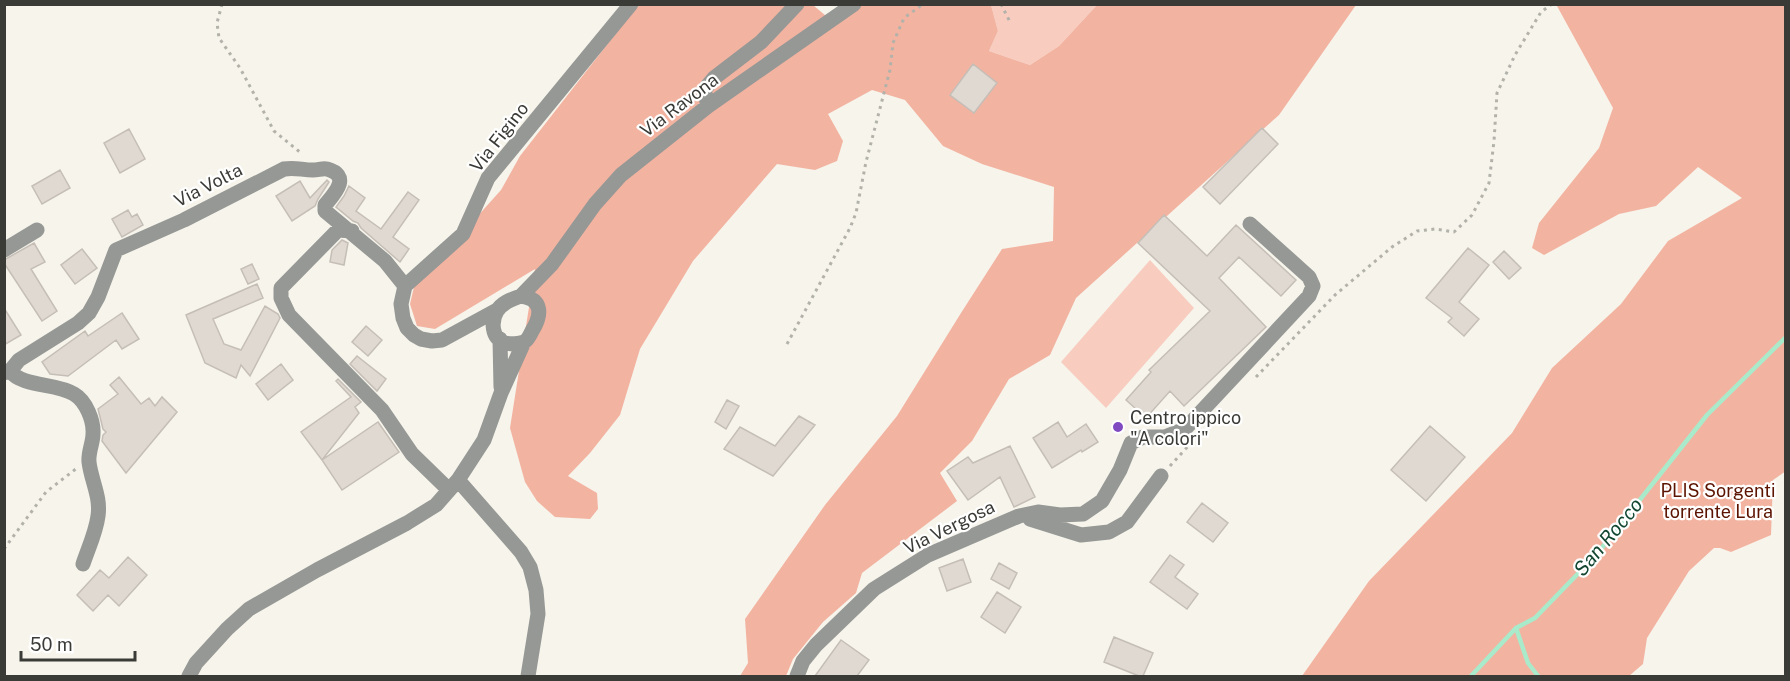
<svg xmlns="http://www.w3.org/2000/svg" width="1790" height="681" font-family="'Public Sans',sans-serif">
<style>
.green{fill:#f8cdc0}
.forest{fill:#f3b3a1}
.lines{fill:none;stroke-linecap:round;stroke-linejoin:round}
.stream{stroke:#a9eaca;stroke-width:4.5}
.building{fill:#e0d9d1;stroke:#c5beb7;stroke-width:1.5}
.path{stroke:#b3b2aa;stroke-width:3;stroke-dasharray:3 4.5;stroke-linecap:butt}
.minor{stroke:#969895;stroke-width:15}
.poi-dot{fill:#804ac1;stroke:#fff;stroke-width:2}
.labels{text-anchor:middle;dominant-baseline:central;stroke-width:4.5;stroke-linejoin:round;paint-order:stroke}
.street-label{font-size:18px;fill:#3a3a36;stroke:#fff}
.poi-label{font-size:18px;fill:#3a3a36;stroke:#fff;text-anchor:start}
.park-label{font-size:18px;fill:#5c1300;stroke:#fff}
.water-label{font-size:20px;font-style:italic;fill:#134732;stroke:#fff}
</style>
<rect width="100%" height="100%" fill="#f6f4eb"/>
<path class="green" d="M991,5h106l-38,41 -29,19 -41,-14 9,-20z
M1150,260l44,48 -88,100 -45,-46z"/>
<path class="forest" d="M1558,4l227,1 1,466 -13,9 -2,55 -40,17 -11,-4h-6l-25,23 -42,67 -4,26 -14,12h-327l67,-95 143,-148 40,-65 69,-64 47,-63 74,-43 -44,-31 -42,39 -37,8 -75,41 -12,-7 7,-25 60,-75 14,-40 -56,-102z
M638,5h175l13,11 16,-11h149l7,26 -9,20 41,14 29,-19 38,-41h259l-77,110 -203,183 -26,57 -41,24 -37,62 -32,32 17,28 -95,72 -6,20 -33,29 -30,37 -7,17h-46l8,-13 -3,-44 80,-114 72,-89 64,-103 41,-64 51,-8 1,-54 -72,-23 -39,-18 -38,-46 -33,-10 -44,24 15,27 -6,20 -22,9 -38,-6 -84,97 -53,88 -20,66 -30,38 -22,23 29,17 1,16 -8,10 -35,-2 -18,-16 -12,-19 -15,-54 25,-159 -100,60 -18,-3 -7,-22 4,-17 87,-97 19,-34z"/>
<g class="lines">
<path class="stream" d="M1516,628l12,35 10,13
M1471,676l45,-48 19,-10 62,-64 110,-139 79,-78"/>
</g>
<path class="building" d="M973,64l24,19 -23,30 -24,-18z
M1262,128l16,16 -58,60 -17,-17z
M129,129l16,30 -25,14 -16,-30z
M60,170l10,18 -28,16 -10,-18z
M327,180l2,2 -11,17 -3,7 -23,15 -16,-25 24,-15 10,17z
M349,186l16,12 -9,13 25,18 27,-37 11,8 -26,37 16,12 -9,13 -39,-34 -3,-5 -5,-2 -17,-14 8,-11z
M128,210l4,7 5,-3 6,11 -21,12 -10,-18z
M1164,215l43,41 29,-31 60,55 -15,16 -42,-39 -20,21 47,49 -82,79 -14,-15 -24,27 -20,-18 25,-28 -2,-2 61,-59 -72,-68z
M342,240l6,3 -4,22 -14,-3 2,-12z
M34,243l11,19 -14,7 26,42 -15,10 -38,-58v-3z
M1468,248l21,17 -30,37 20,17 -15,17 -16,-14 4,-4 -26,-20z
M82,249l15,19 -22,16 -14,-19z
M1504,251l17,17 -12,11 -16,-17z
M252,264l7,15 -11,5 -7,-15z
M257,284l6,14 -50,21 11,25 17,6 24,-44 13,8 2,4 -30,58 -9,-11 -5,13 -31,-15 -19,-48z
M4,308l17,27 -17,10z
M122,313l17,26 -17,10 -6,-9 -48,36 -18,-2 -8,-12 43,-31 3,5z
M366,326l16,14 -14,16 -16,-14z
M357,356l29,23 -9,12 -27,-27z
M281,364l12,16 -25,20 -12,-16z
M119,377l22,27 8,-6 6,8 7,-9 15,15 -51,61 -24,-32 1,-6 3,-3 -3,-3 -5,-20 20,-15 -8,-9z
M338,379l23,23 -6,5 4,6 -37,47 -21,-28 50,-35 -15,-16z
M727,400l12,6 -13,23 -11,-7z
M799,416l16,9 -42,51 -49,-27 16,-22 35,19z
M378,422l21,30 -57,38 -20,-30z
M1058,422l9,15 19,-13 12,18 -16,10 -1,-2 -29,18 -19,-30z
M1430,426l35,31 -39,44 -35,-31z
M1010,446l25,51 -21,10 -14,-30 -32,23 -21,-29 21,-14 5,6z
M1202,503l26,20 -15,19 -26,-20z
M1170,555l14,10 -9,12 23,17 -11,15 -37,-27z
M128,557l19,18 -28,31 -11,-11 -15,16 -16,-16 23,-25 9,8z
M963,559l8,23 -24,9 -8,-23z
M999,563l18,10 -8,16 -18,-10z
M997,592l24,15 -16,26 -24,-16z
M1114,637l39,16 -10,23h-4l-35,-14z
M841,640l28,20 -12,16h-42z"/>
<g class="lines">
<path class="path" d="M222,4l-5,19 2,15 21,30 34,63 27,22
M1001,4l10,20
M787,344l63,-116 6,-15 10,-51 24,-92 3,-27 11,-25 19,-14
M1256,377l79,-82 57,-48 25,-16 18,-2 19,3 18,-17 17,-32 5,-42 3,-48 18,-38 26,-43 11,-8
M1170,466l20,-22
M4,549l42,-57 31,-24"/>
<path class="minor" d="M708,106l-4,-16 10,-12 47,-36 36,-38
M352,231l-14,-1 -57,58v10l8,17 93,95 30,44 37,36
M4,250l33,-20
M521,296l31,-32 43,-60 26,-29 87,-69 146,-102
M521,296c22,3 21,19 11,35 -2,4 -4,9 -8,11 -5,2 -14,2 -19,1 -14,-5 -14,-22 -8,-32 5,-9 16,-12 24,-15z
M497,310l-55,30 -10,1 -11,-2 -7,-4 -7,-7 -4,-10 -2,-14 4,-18 58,-52 25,-56 143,-174
M500,339l1,48
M10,371c12,16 47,12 64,23 12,7 20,27 19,40 0,9 -5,18 -4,28 2,18 12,35 9,54 -2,16 -10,33 -15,48
M4,373l6,-2 9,-11 59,-37 11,-10 9,-16 18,-47 68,-30 100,-51c11,-2 18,1 29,1 5,0 10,-2 14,-1 25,7 7,25 -2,36v6l60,50 20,25
M458,480l63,72 9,15 6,23 2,24 -10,62
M1030,519l51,16 28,-3 18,-10 34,-46
M189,676l7,-13 31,-34 22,-20 68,-39 90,-47 29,-18 22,-25 26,-40 17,-47 23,-51
M797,676l6,-15 13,-16 58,-56 54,-34 91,-39 19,-4 22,3 23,-1 19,-13 18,-31 11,-27 12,-6h22l20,-8 124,-133 4,-10 -4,-9 -59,-53"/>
</g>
<circle class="poi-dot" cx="1118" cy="427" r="6"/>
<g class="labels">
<g class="street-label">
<text transform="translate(679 105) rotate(-37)">Via Ravona</text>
<text transform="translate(499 137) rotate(-52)">Via Figino</text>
<text transform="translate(208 185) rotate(-27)">Via Volta</text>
<text transform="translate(949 527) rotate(-26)">Via Vergosa</text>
</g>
<g class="poi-label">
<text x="1130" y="417">Centro ippico<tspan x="1130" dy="21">"A colori"</tspan></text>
</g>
<g class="park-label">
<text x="1718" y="490">PLIS Sorgenti<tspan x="1718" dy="21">torrente Lura</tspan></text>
</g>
<g class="water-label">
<text transform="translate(1608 537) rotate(-50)">San Rocco</text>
</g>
</g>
<rect width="1790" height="681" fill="none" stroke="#3a3a36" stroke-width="12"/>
<path d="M21 651v9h114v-9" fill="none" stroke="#3a3a36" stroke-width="3"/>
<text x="30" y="651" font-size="18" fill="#3a3a36" stroke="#ffffff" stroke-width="4.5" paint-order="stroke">50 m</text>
</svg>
